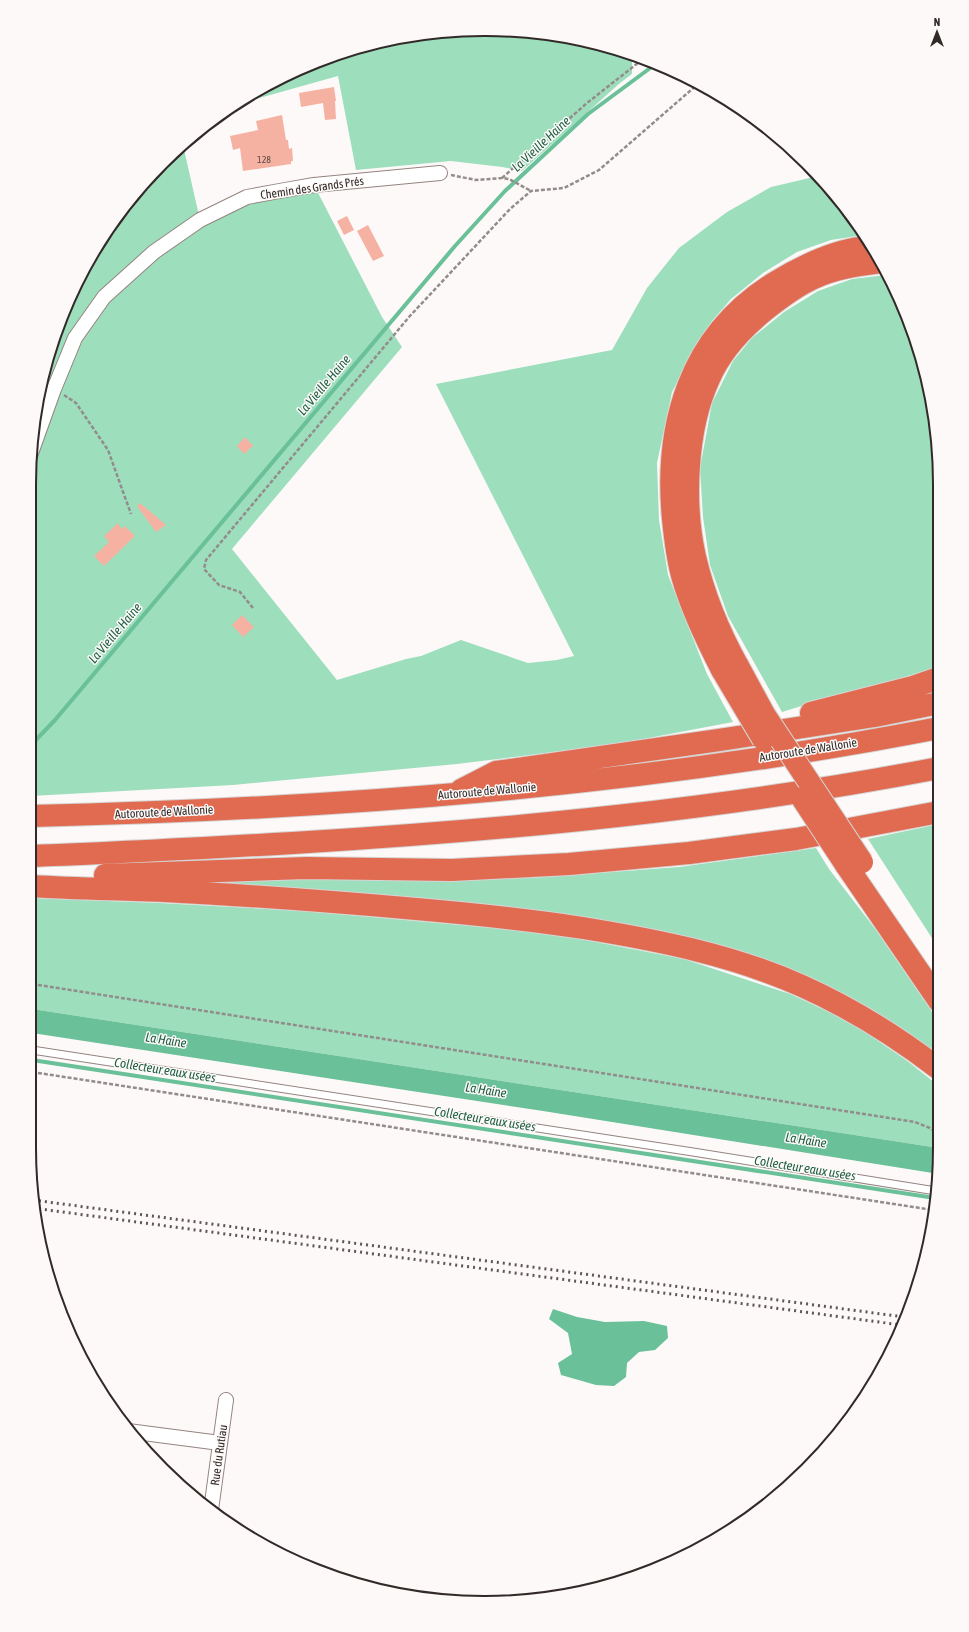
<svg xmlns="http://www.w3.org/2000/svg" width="969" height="1632" font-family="'Asap Condensed',sans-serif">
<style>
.green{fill:#9ddebd}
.water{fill:#6ac098}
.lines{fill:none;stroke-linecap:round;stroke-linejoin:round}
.stream{stroke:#6ac098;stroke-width:4}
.building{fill:#f5b2a2}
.lane-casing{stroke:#948480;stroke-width:9}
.street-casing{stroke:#948480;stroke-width:16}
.highway-casing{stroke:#d6d4d4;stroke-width:24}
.path{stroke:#928d8b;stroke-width:2.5;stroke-dasharray:4 2;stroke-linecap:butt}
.lane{stroke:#fff;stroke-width:7}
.street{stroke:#fff;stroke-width:14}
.highway{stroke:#e06b51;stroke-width:22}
.rail{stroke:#5d5755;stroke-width:3;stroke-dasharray:2 4;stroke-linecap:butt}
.highway-bridge-casing{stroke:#d6d4d4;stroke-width:24;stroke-linecap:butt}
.highway-bridge{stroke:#e06b51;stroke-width:22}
.labels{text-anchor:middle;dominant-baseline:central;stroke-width:3;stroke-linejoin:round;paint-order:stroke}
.number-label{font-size:10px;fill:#624c46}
.street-label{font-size:12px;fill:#312a28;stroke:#fdf9f8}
.water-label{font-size:13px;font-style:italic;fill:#1f6045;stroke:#fdf9f8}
.rim{fill:none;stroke:#312a28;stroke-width:2}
</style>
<rect width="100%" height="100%" fill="#fdf9f8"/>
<path class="green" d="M485,29l89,9 58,18v18l-12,9 -98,88 -20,-4 -51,-6 -95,9 -18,-94 -107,30 79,-42 86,-26z
M183,145l17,75 47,-23 67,-12 68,132 20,30 -170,202 105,131 69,-21 15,-3 40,-16 67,23 29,-3 17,-4 -138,-272 176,-34 35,-62 32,-40 48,-36 44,-25 47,-11 9,8 37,51 -33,5 -34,12 -34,21 -32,26 -19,22 -19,31 -21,40 -15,71 2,57 9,55 39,99 26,48 -116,22 -160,20 -224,21 -202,11 -1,-342 23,-116 53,-107 57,-69z
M886,275l38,91 15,88v212c-52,18 -105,29 -157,46l-54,-96 -18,-51 -7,-48 -3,-49 12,-65 21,-42 19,-23 32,-26 34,-21 34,-12z
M939,824v125l-71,-110z
M816,848l13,21 47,61 63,92v36l-199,-103 -508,-68 -1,-7 73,-2h226l149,-11z
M32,898l127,5 145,8 180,16 65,6 135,26 106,35 37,17 35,19 44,30 33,26v62l-907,-139z"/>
<path class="water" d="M32,1009l907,139v26l-396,-63 -511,-78z
M553,1309l24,8 28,5 39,-1 23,5 1,12 -13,12 -16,2 -12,11 -1,14 -12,9 -18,-1 -35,-10 -3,-12 14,-9 -4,-21 -19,-14z"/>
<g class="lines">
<path class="stream" d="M31,745l24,-25 400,-474 50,-55 83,-77 69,-51
M32,1060l903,138"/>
</g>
<path class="building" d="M334,87l2,14h-1l1,18 -11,1 -2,-17 -22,4 -2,-14z
M282,115l4,25h2l1,9 3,-1 1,13h-2v3l-48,7 -3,-23 -7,2 -3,-14 28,-6 -2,-9z
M347,216l7,14 -10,5 -7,-14z
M368,225l16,31 -11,5 -16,-30z
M245,437l8,9 -9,8 -7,-8z
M140,503l26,22 -10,7 -19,-26z
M118,523l3,6 4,-3 10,10 -31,30 -10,-10 15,-14 -5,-6z
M242,615l12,12 -11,10 -11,-12z"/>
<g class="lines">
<defs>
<path id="lane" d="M32,1050l661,102 243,39"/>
<path id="street" d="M30,456l24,-67 21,-51 29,-41 50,-45 46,-32 47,-23 38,-7 29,-5 126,-12
M128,1431l92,12
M211,1510l15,-110"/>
<path id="highway" d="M738,666c-19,-34 -34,-71 -43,-109 -12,-54 -9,-128 14,-178 11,-26 33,-50 55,-68 15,-12 32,-25 50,-33 21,-10 44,-13 67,-16
M722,670c-15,-29 -30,-60 -39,-91 -6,-20 -8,-40 -10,-60 -9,-94 16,-183 101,-236 26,-16 66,-36 98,-36
M811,713l102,-26 26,-9
M461,790l35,-18 223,-32 156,-24 64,-13
M31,816c304,-7 609,-30 908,-88
M32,856c87,-3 174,-8 261,-13 216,-13 433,-34 646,-75
M846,865l93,136
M105,875l201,-7 146,2 117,-6 120,-11 107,-14 143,-27
M32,886c44,3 88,3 132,5 80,4 160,10 241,17 59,5 119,11 178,20 74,12 150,27 219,58 49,22 94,50 137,83"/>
</defs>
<use href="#lane" class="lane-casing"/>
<use href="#street" class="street-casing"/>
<use href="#highway" class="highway-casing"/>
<path class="path" d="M451,175l25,5 26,-2 7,1 22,12
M502,178l85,-75 56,-44
M64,395l12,8 32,47 23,64
M253,608l-13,-16 -21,-7 -15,-16 2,-9 203,-243 101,-108 21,-18 33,-3 35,-18 99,-86
M32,984l883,138 15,6 9,7
M32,1072l901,138"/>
<use href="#lane" class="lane"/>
<use href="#street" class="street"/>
<use href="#highway" class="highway"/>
<path class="rail" d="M33,1200l871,117
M33,1208l868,117"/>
<defs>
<path id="highway-bridge" d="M738,666l26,48 98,148
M722,670l41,69
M802,798l44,67"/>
</defs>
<use href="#highway-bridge" class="highway-bridge-casing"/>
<use href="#highway-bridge" class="highway-bridge"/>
</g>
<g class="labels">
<g class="number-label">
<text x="264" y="159">128</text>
</g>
<g class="street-label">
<text transform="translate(312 188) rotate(-8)">Chemin des Grands Prés</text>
<text transform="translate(808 750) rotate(-9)">Autoroute de Wallonie</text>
<text transform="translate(487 791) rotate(-5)">Autoroute de Wallonie</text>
<text transform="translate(164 812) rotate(-3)">Autoroute de Wallonie</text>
<text transform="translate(219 1455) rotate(-82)">Rue du Rutiau</text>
</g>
<g class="water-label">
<text transform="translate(541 144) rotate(-43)">La Vieille Haine</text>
<text transform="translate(324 385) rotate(-50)">La Vieille Haine</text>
<text transform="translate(115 633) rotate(-50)">La Vieille Haine</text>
<text transform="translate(166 1040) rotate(9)">La Haine</text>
<text transform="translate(165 1070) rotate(9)">Collecteur eaux usées</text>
<text transform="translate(486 1090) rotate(9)">La Haine</text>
<text transform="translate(485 1119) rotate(9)">Collecteur eaux usées</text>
<text transform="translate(806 1140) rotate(9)">La Haine</text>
<text transform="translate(805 1168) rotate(9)">Collecteur eaux usées</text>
</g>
</g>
<path d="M0 0H969V1632H0ZM484 36H485A448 448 0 0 1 933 484V1148A448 448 0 0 1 485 1596H484A448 448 0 0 1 36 1148V484A448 448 0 0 1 484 36Z" fill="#fdf9f8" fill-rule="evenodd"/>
<path class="rim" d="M484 36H485A448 448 0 0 1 933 484V1148A448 448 0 0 1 485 1596H484A448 448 0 0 1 36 1148V484A448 448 0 0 1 484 36Z"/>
<g transform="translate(937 32)" stroke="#fdf9f8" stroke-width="3" paint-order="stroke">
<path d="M0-3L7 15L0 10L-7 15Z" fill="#312a28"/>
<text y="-6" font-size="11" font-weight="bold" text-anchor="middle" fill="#312a28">N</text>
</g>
</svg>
